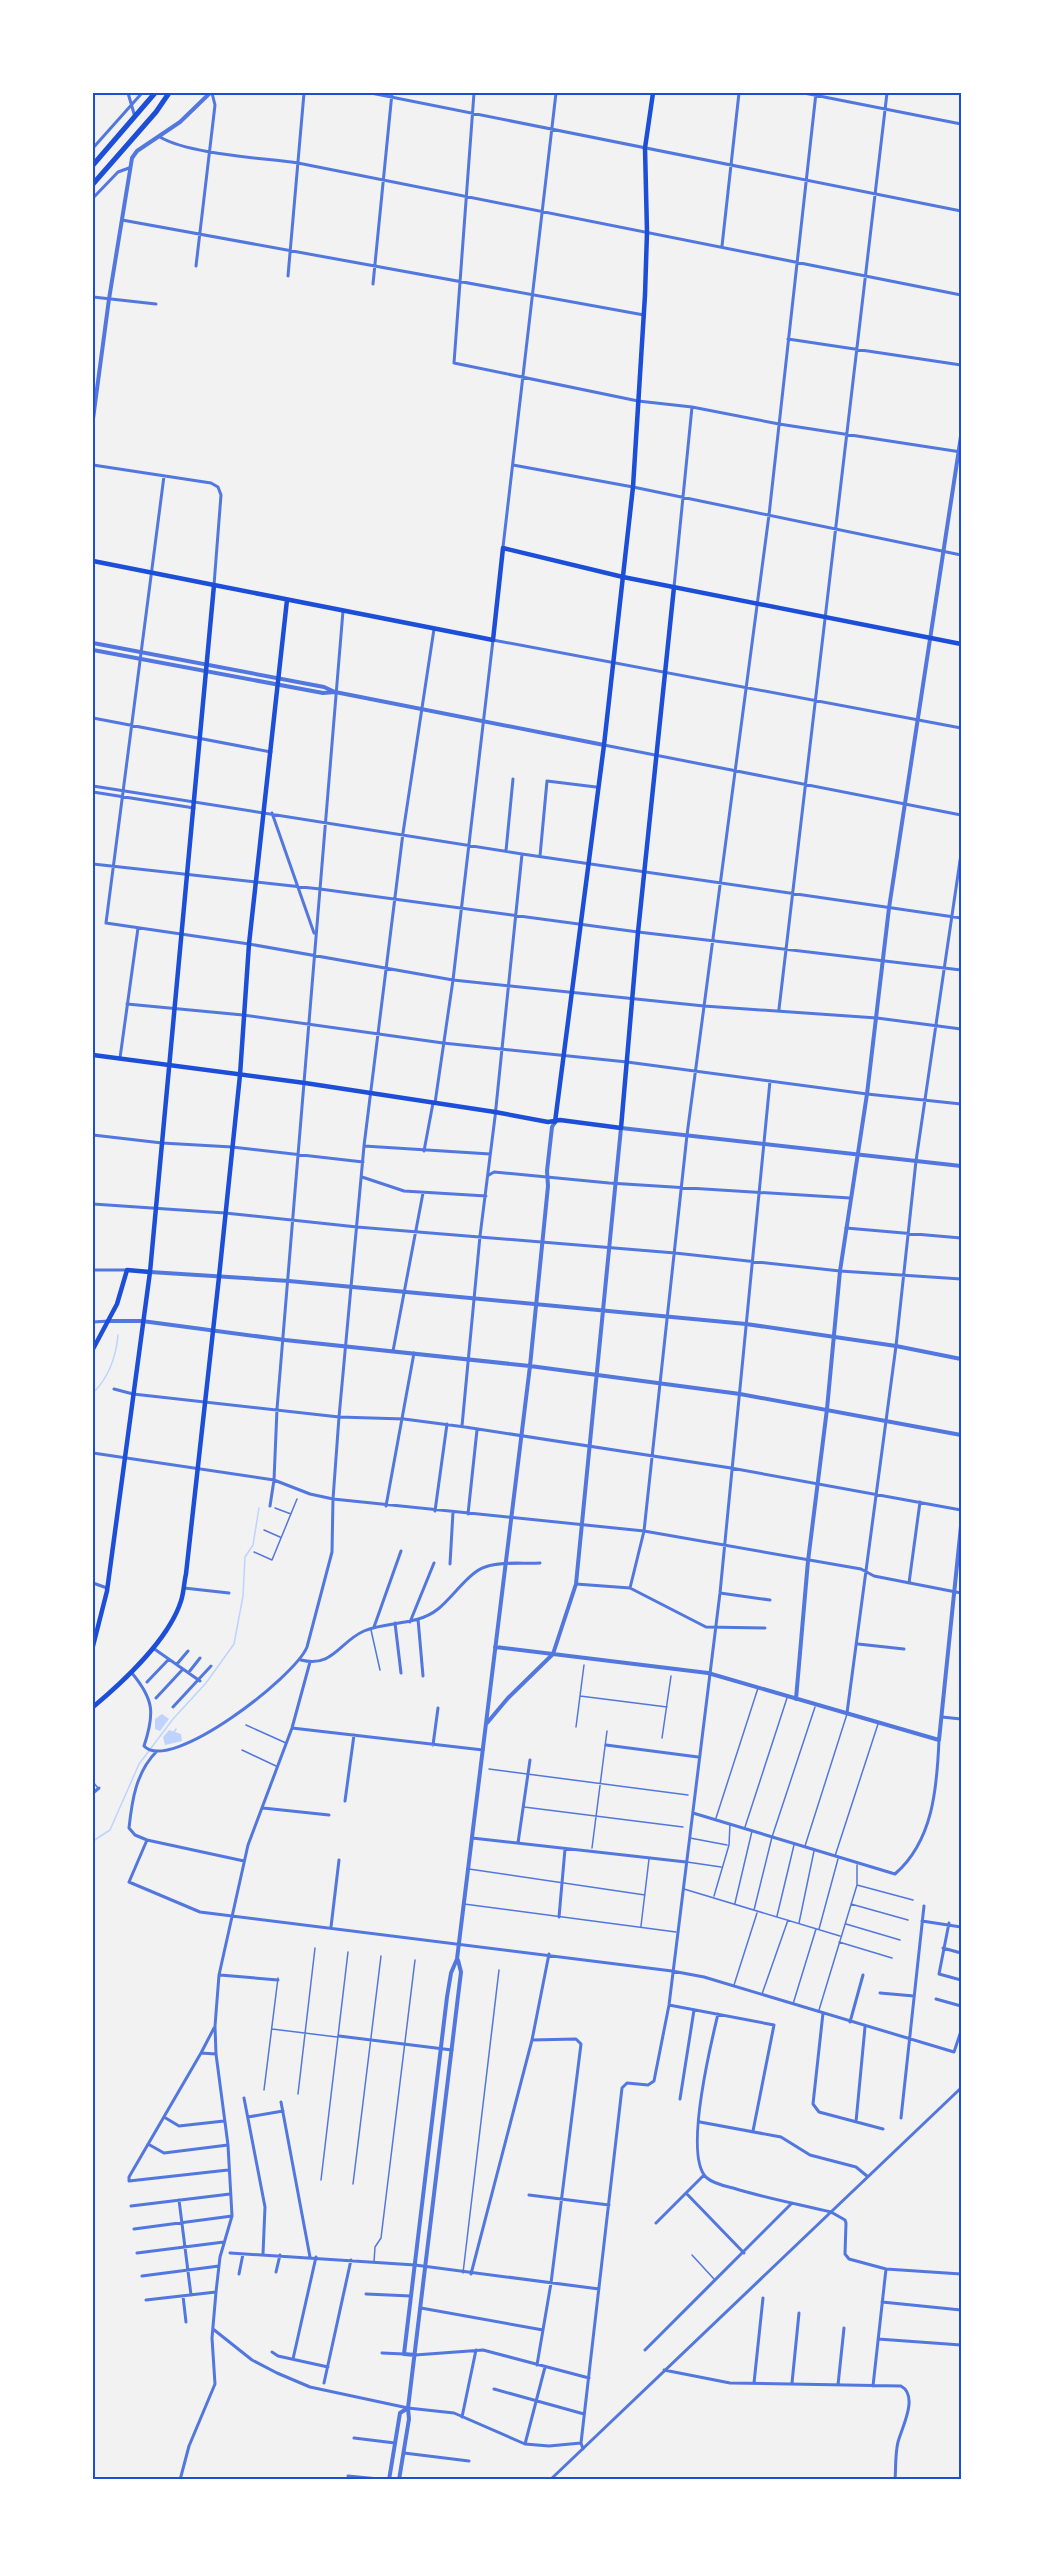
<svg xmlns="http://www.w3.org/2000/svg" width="1054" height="2573" font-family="Commissioner,sans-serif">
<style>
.water{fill:#bfd3fe}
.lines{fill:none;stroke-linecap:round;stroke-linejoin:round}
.stream{stroke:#bfd3fe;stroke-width:1.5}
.service{stroke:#5277de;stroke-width:1.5}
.minor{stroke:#5277de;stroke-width:3}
.tertiary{stroke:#5277de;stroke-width:4}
.secondary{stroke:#1d4ed8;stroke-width:4.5}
.primary{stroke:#1d4ed8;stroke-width:4.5}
.trunk{stroke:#1d4ed8;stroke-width:5}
.neatline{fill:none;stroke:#1d4ed8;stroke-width:2}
</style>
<rect width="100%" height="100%" fill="#f2f2f2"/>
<path class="water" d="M162,1714l7,5 -9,12 -5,-2v-10z
M169,1730l12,4 1,7 -17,4 -2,-8z"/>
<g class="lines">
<path class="stream" d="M93,1393c16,-16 23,-35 25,-58
M174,1732l2,-3
M93,1841l17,-11 29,-66 34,-45 33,-36 28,-39 9,-48 2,-39 8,-12 6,-37"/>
<path class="service" d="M275,1508l16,6
M264,1530l16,7
M254,1552l18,8 25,-61
M371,1630l9,40
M580,1696l87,11
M246,1725l40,18
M576,1727l8,-62
M662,1738l9,-62
M242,1750l34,16
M489,1769l199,26
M93,1782l5,6
M524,1807l159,20
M716,1818l42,-130
M745,1827l42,-129
M690,1838l37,7
M805,1846l42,-132
M592,1848l15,-117
M835,1856l43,-132
M687,1862l34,5
M469,1869l176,26
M857,1885l56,15
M684,1889l156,47
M714,1896l15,-51 1,-21
M735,1903l17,-72
M464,1904l212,28
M851,1904l57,16
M754,1910l18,-73 43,-130
M777,1916l17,-71
M799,1923l15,-72
M846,1924l54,16
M641,1926l8,-67
M819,1929l19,-70
M839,1942l53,16
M734,1985l23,-72
M762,1994l26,-74
M793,2004l23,-75
M819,2010l38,-125v-20
M272,2029l65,8
M264,2090l14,-112
M298,2094l17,-146
M321,2180l27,-228
M353,2184l28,-228
M692,2255l22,24
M374,2262l1,-15 6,-9 34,-278
M463,2273l36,-303"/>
<path class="minor" d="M128,93l7,24
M371,93l590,118
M474,93l-20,270 184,38 54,6 87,17 182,28
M804,93l157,31
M160,137c28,17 103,21 138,26l663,132
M93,148l49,-55
M93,198l25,-26 11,-4
M122,220l522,95
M722,246l17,-153
M196,266l19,-161 -3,-12
M288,276l16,-183
M373,284l19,-191
M93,297l63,7
M788,339l173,26
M93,465l118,18 7,4 3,8 -7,90
M513,465l120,22 328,68
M164,476l-58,447 143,21 204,36 251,26 173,12 84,11
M503,547l53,-454
M674,587l18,-180
M93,718l178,34
M604,745l357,70
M93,786l429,68 439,64
M93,792l101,16
M272,813l42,120
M506,851l7,-72
M540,856l7,-75 49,6
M93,864l227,25 318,43 323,38
M127,1004l116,11 200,28 184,19 240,32 94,10
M779,1009l108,-916
M120,1058l18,-130
M435,1103l18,-123 40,-340 468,88
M93,1135l69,8 70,4 131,15
M364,1146l126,8
M424,1151l9,-48
M489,1175l5,-3 115,11 241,15
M362,1177l42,14 82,5
M93,1204l132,9 132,14 318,26 165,18 121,8
M846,1228l115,10
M93,1270h34
M93,1322l16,-1
M393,1351l30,-158
M114,1389l19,5 206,23 65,2 61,8 266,41 230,42
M462,1426l18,-190 15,-119 27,-263
M93,1453l181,27 36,14 23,5 311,32 217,38 13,7 87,17
M270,1506l4,-26 3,-71 66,-798
M386,1506l28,-153
M435,1511l12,-87
M468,1514l9,-84
M450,1564l3,-52
M93,1583l14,5
M909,1583l11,-81
M576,1584l54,4 76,39 59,1
M184,1588l45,5
M630,1588l14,-57 43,-396 82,-620 47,-422
M720,1593l50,7
M418,1619l5,57
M410,1622l24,-59
M395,1623l6,50
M374,1627l27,-76
M858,1644l46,5
M153,1648l47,33
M301,1660c32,8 38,-18 63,-29 24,-10 53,-5 74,-22 14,-11 31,-37 47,-42 17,-6 38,-3 55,-4
M177,1664l11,-13
M131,1672c23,27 24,41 13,74 26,28 151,-69 163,-99l25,-95 1,-53 6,-82 25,-271 39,-313 31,-204
M189,1672l11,-14
M147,1682l22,-23
M156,1698l27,-29
M173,1707l38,-41
M847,1713l49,-367 20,-185 45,-307
M942,1717l19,2
M292,1728l191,22
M433,1745l5,-37
M606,1745l92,12
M157,1751c-21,21 -25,49 -28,77l6,7 12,5 97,21
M93,1793l6,-5
M345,1801l9,-66
M263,1808l66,7
M693,1813l202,61c38,-33 42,-86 44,-134
M472,1838l214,24
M147,1840l-18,42 71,30 472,59 32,6 250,75 7,-21
M518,1843l12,-83
M559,1917l6,-68
M922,1921l39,6
M949,1923l-10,51 22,6
M331,1927l8,-67
M943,1948l18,5
M220,1975l58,5
M880,1993l34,3
M936,1999l25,7
M669,2005l105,20 -21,106
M823,2013l-10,91 6,8 64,17
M718,2014c-7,29 -35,144 -11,164 7,6 18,8 26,10 32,10 65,16 98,24l14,8 1,3 -1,31 4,5 37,10 75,5
M850,2022l13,-47
M339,2036l113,14
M532,2040l44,-1 5,5 -30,239 -14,82
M201,2053l13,-25
M216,2054l-15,-1 -72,124v4l99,-11
M244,2098l21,109 -2,47
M680,2099l14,-89
M281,2102l29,155
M164,2117l15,9 45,-5
M248,2117l35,-6
M901,2118l23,-212
M700,2122l81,15 29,18 46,12 11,9
M856,2122l9,-95
M148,2144l16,9 64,-8
M686,2193l58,60
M529,2195l80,10
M179,2200l12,95
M131,2206l99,-12
M656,2223l48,-48
M134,2229l98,-13
M137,2253l87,-11
M230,2253l185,12 184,24
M276,2272l4,-17
M239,2274l4,-20
M471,2274l61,-234 17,-86
M142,2276l77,-10
M366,2294l45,2
M183,2296l3,26
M146,2300l70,-8
M882,2302l79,8
M421,2308l122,22
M213,2329l39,31 25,13 33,14 98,21 46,5 71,31 24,2 32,-3
M878,2339l83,6
M645,2350l147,-147
M272,2352l6,4 50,11
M382,2353l22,1
M415,2355l68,-5 106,28
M293,2359l23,-102
M664,2370l66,13 171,3c18,10 1,41 -3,56 -3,12 -2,26 -3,38
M324,2383l27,-123
M754,2383l9,-85
M792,2383l7,-70
M838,2385l6,-57
M873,2386l13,-117
M494,2389l90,25
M462,2417l14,-67
M354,2438l41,5
M525,2444l20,-77
M583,2449l-2,-6 41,-355 5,-5 21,2 6,-4 15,-76 51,-412 50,-512
M404,2453l65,8
M348,2476l41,4
M180,2480l9,-34 26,-62 -3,-46 4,-46 4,-35 12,-41 -4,-71 -12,-91 -1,-28 4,-51 29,-130 44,-117 18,-66
M550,2480l411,-392"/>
<path class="tertiary" d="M93,419l16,-120 23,-141 5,-7 43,-29 30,-29
M93,643l231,44 11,5 269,53
M93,650l230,43 12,-1
M150,1272l139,9 457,43 150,22 65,13
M109,1321h33l143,19 245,26 210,28 221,41
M495,1647l213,26 231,67 22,-214
M796,1699l12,-138 19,-152 13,-138 27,-177 22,-186 72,-472
M487,1723l21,-25 45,-44 23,-70 45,-456 340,38
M415,2355l-11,-1 43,-357 4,-24 6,-14 73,-593 18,-180 -1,-15 5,-44 3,-5
M389,2480l11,-67 8,-5
M399,2480l10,-61 -1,-11 53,-436 -3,-12"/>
<path class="secondary" d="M93,561l121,24
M93,1055l212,28 190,29 53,10 12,-2 61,8 17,-196 36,-345
M555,1122l49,-377 29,-258 12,-192 2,-63 -2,-84 8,-55
M93,1349l24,-45 10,-34 23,2"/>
<path class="primary" d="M93,1646l14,-55 43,-319 64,-687 279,55 10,-92 120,29 338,67
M93,1707c30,-25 76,-68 88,-106 3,-9 3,-19 5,-27l33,-297 21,-202 9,-131 38,-344"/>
<path class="trunk" d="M93,165l62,-72
M93,184l63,-72 13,-19"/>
</g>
<rect width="1054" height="2573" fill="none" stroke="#ffffff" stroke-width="189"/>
<rect x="94" y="94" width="866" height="2384" class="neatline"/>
</svg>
